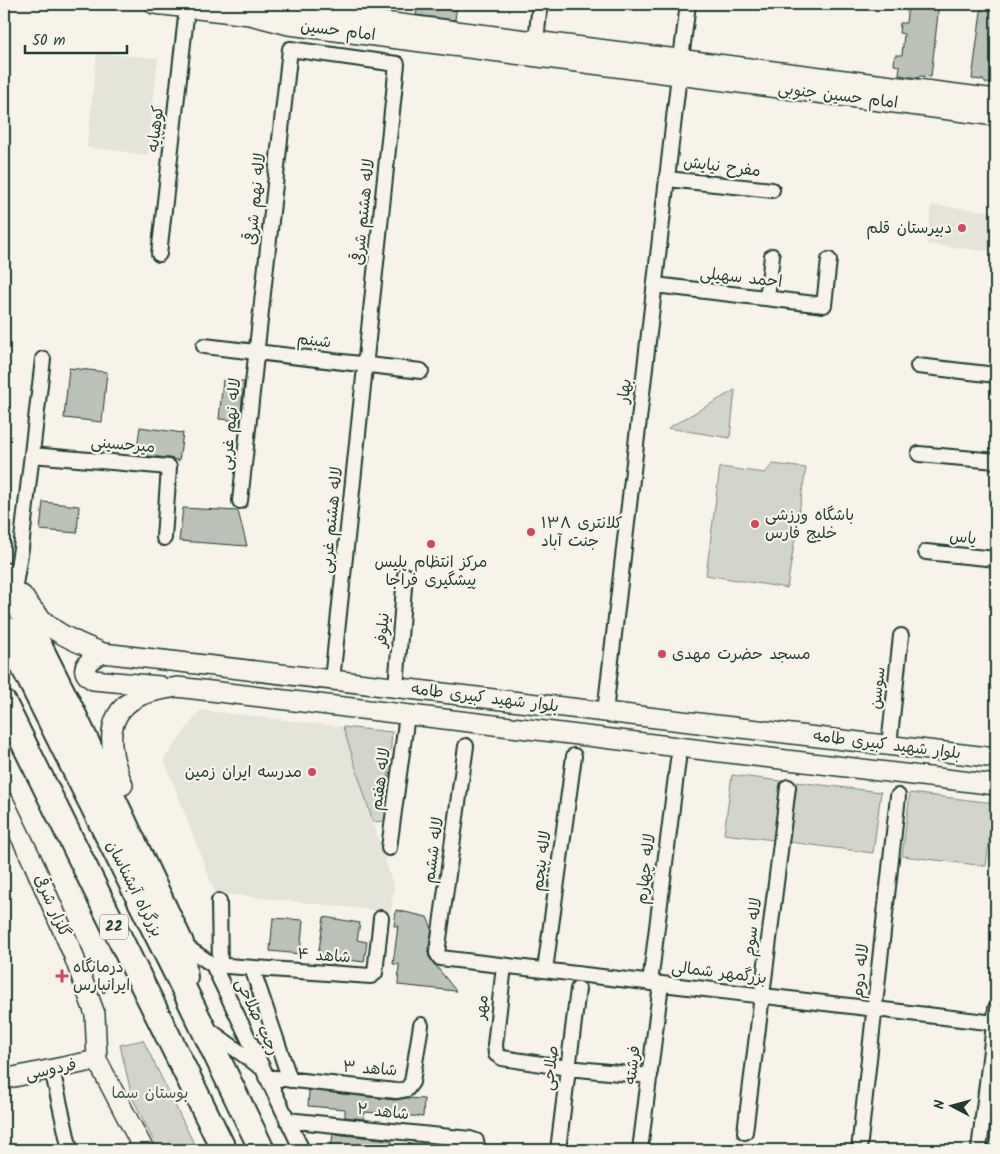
<svg xmlns="http://www.w3.org/2000/svg" width="1000" height="1154" font-family="Kalam,'Playpen Sans Arabic',sans-serif">
<style>
.built{fill:#e5e4d9}
.green{fill:#d3d5ca;stroke:#79897f}
.building{fill:#bbc1b6;stroke:#1f3d34}
.lines{fill:none;stroke-linecap:round;stroke-linejoin:round}
.street-casing{stroke:#1f3d34;stroke-width:18}
.secondary-casing{stroke:#1f3d34;stroke-width:22}
.highway-casing{stroke:#1f3d34;stroke-width:28}
.street{stroke:#f7f3e8;stroke-width:14}
.secondary{stroke:#f7f3e8;stroke-width:19}
.highway{stroke:#f7f3e8;stroke-width:24}
.poi-dot{fill:#d1495b;stroke:#f7f3e8;stroke-width:2}
.labels{text-anchor:middle;dominant-baseline:central;stroke-width:4.5;stroke-linejoin:round;paint-order:stroke}
.shield{fill:#f7f3e8;stroke:#60746a;stroke-width:1}
.shield-label{font-size:15px;font-weight:bold;fill:#1f3d34}
.street-label{font-size:16px;fill:#1f3d34;stroke:#f7f3e8}
.poi-label{font-size:16px;fill:#1f3d34;stroke:#f7f3e8;text-anchor:start}
.park-label{font-size:16px;fill:#435b52;stroke:#f7f3e8}
</style>
<rect width="100%" height="100%" fill="#f7f3e8"/>
<filter id="ink" filterUnits="userSpaceOnUse"><feTurbulence type="fractalNoise" baseFrequency=".02" numOctaves="2"/><feDisplacementMap in="SourceGraphic" scale="10" xChannelSelector="R" yChannelSelector="G"/><feConvolveMatrix kernelMatrix="1 2 1 2 8 2 1 2 1" color-interpolation-filters="sRGB"/></filter>
<g filter="url(#ink)">
<path class="built" d="M97,53l61,5 -10,97 -61,-8z
M931,205l65,7v40l-69,-8z
M200,710l143,17 51,161 -3,24 -176,-19 -51,-134z"/>
<path class="green" d="M735,390l-5,48 -62,-10z
M773,464l33,4 -19,120 -81,-13 14,-108 45,6z
M343,727l49,5 -7,89 -12,1z
M732,775l49,6 -7,59 -50,-6z
M797,782l84,10 -8,61 -84,-11z
M910,793l84,10 -8,63 -84,-10z
M143,1040l54,110h-39l-26,-53 -12,-52z"/>
<path class="building" d="M336,4h47l-1,6z
M418,4h39l-2,16 -39,-5z
M908,4h31l-8,73 -11,-1 -2,2 -19,-3 1,-9 -6,-1 1,-10h7l2,-21 -5,-1 1,-10h6z
M982,4h14v80l-11,-1 -2,-3 -11,-1z
M69,368l38,4 -5,50 -38,-4z
M223,380l21,2 -4,39 -21,-2z
M140,427l43,6 -4,28 -9,-3 -34,-3z
M43,502l36,4 -2,27 -37,-3z
M183,508l55,3 9,35 -68,-5z
M396,910l31,7 5,11 -4,24 1,5 27,34 -58,-6 1,-21h-6l5,-38h-4z
M324,917l36,6 -3,17 10,2 -3,20 -46,-6z
M273,918l30,2 -3,34 -30,-3z
M309,1090l86,10 12,-2 17,1 -1,18 -58,-5 -1,7 -19,-2v-8l-37,-3z
M333,1134l59,6v10h-27l-34,-3z"/>
<g class="lines">
<defs>
<path id="street" d="M535,50l5,-46
M681,59l7,-55
M667,179l105,11
M159,254l28,-246
M655,285l169,20 5,-45
M767,298l5,-42
M204,346l217,25
M918,366l78,9
M919,454l77,7
M32,455l137,12 -5,71
M240,501l50,-452 107,15 -65,616
M926,552l70,7
M15,585l6,-37 22,-189
M396,687l9,-112
M605,712l74,-637
M889,745l12,-109
M466,746l-29,207 3,5 555,65
M389,848l18,-133
M219,901l1,65
M179,942l34,23 89,185
M213,965l158,11 4,-3 6,-55
M504,966l-9,79 1,9 6,4 66,10 82,8
M252,968l38,112
M545,970l29,-214
M650,983l28,-223
M205,1027l54,39
M52,1069l18,81
M266,1077l130,14 11,-2 5,-7 9,-57
M287,1120l183,19 6,2 2,9
M745,1132l43,-345
M558,1150l20,-161
M640,1150l21,-166
M859,1150l39,-354
M979,1150l17,-142"/>
<path id="secondary" d="M154,4l96,11 39,10 707,91
M261,14l28,-4 707,89
M22,595c25,37 43,42 81,58l893,105
M103,653c-11,6 -29,15 -10,27l67,6
M123,785c-14,-33 -22,-73 19,-90 11,-4 23,-6 35,-8l819,98
M4,802l29,60 40,92 22,60 2,46 47,90
M4,1079l93,-19"/>
<path id="highway" d="M4,575l69,138 108,230 4,35
M4,628l183,367 75,155
M4,703l220,447"/>
</defs>
<use href="#street" class="street-casing"/>
<use href="#secondary" class="secondary-casing"/>
<use href="#highway" class="highway-casing"/>
<use href="#street" class="street"/>
<use href="#secondary" class="secondary"/>
<use href="#highway" class="highway"/>
</g>
</g>
<g class="poi-dot">
<circle cx="962" cy="228" r="5"/>
<circle cx="755" cy="524" r="5"/>
<circle cx="531" cy="532" r="5"/>
<circle cx="431" cy="544" r="5"/>
<circle cx="662" cy="654" r="5"/>
<circle cx="312" cy="772" r="5"/>
<path d="M59.5 968.5h5v5h5v5h-5v5h-5v-5h-5v-5h5z"/>
</g>
<g class="labels">
<rect class="shield" x="100" y="914.5" width="28" height="25" rx="4"/>
<g class="shield-label">
<text x="114" y="927">22</text>
</g>
<g class="street-label">
<text transform="translate(338 31) rotate(7)">امام حسین</text>
<text transform="translate(838 96) rotate(7)">امام حسین جنوبی</text>
<text transform="translate(156 129) rotate(-83)">کوهپایه</text>
<text transform="translate(722 167) rotate(7)">مفرح نیایش</text>
<text transform="translate(256 199) rotate(-84)">لاله نهم شرقی</text>
<text transform="translate(364 212) rotate(-84)">لاله هشتم شرقی</text>
<text transform="translate(741 278) rotate(6)">احمد سهیلی</text>
<text transform="translate(314 341) rotate(7)">شبنم</text>
<text transform="translate(625 391) rotate(-83)">بهار</text>
<text transform="translate(231 424) rotate(-84)">لاله نهم غربی</text>
<text transform="translate(123 445) rotate(5)">میرحسینی</text>
<text transform="translate(332 520) rotate(-84)">لاله هشتم غربی</text>
<text transform="translate(963 538) rotate(6)">یاس</text>
<text transform="translate(383 630) rotate(-85)">نیلوفر</text>
<text transform="translate(878 688) rotate(-84)">سوسن</text>
<text transform="translate(485 698) rotate(7)">بلوار شهید کبیری طامه</text>
<text transform="translate(887 745) rotate(7)">بلوار شهید کبیری طامه</text>
<text transform="translate(381 779) rotate(-82)">لاله هفتم</text>
<text transform="translate(434 850) rotate(-82)">لاله ششم</text>
<text transform="translate(542 861) rotate(-82)">لاله پنجم</text>
<text transform="translate(646 869) rotate(-83)">لاله چهارم</text>
<text transform="translate(134 889) rotate(63)">بزرگراه آبشناسان</text>
<text transform="translate(52 906) rotate(66)">گلزار شرقی</text>
<text transform="translate(753 927) rotate(-83)">لاله سوم</text>
<text transform="translate(324 956) rotate(4)">شاهد ۴</text>
<text transform="translate(861 971) rotate(-84)">لاله دوم</text>
<text transform="translate(719 973) rotate(7)">بزرگمهر شمالی</text>
<text transform="translate(482 1007) rotate(-83)">مهر</text>
<text transform="translate(257 1017) rotate(65)">رجب صلاحی</text>
<text transform="translate(633 1065) rotate(-83)">فرشته</text>
<text transform="translate(551 1068) rotate(-83)">صلاحی</text>
<text transform="translate(370 1069) rotate(4)">شاهد ۳</text>
<text transform="translate(51 1070) rotate(-12)">فردوسی</text>
<text transform="translate(383 1112) rotate(6)">شاهد ۲</text>
</g>
<g class="poi-label">
<text x="952" y="228" text-anchor="end">دبیرستان قلم</text>
<text x="765" y="515">باشگاه ورزشی<tspan x="765" dy="18">خلیج فارس</tspan></text>
<text x="541" y="523">کلانتری ۱۳۸<tspan x="541" dy="18">جنت آباد</tspan></text>
<text x="431" y="562" text-anchor="middle">مرکز انتظام پلیس<tspan x="431" dy="18">پیشگیری فراجا</tspan></text>
<text x="672" y="654">مسجد حضرت مهدی</text>
<text x="302" y="772" text-anchor="end">مدرسه ایران زمین</text>
<text x="73" y="967">درمانگاه<tspan x="73" dy="18">ایرانپارس</tspan></text>
</g>
<g class="park-label">
<text x="150" y="1093">بوستان سما</text>
</g>
</g>
<rect width="1000" height="1154" fill="none" stroke="#f7f3e8" stroke-width="20"/>
<rect x="10" y="10" width="980" height="1134" fill="none" stroke="#1f3d34" stroke-width="2" filter="url(#ink)"/>
<g transform="translate(952 1106) rotate(276)" stroke="#f7f3e8" stroke-width="4" paint-order="stroke">
<path d="M0-4L9 19L0 12L-9 19Z" fill="#1f3d34"/>
<text y="-8" font-size="14" font-weight="bold" text-anchor="middle" fill="#1f3d34">N</text>
</g>
<path d="M25 45v8h102v-8" fill="none" stroke="#1f3d34" stroke-width="2.5"/>
<text x="32" y="45" font-size="15" fill="#1f3d34" stroke="#f7f3e8" stroke-width="4" paint-order="stroke">50 m</text>
</svg>
